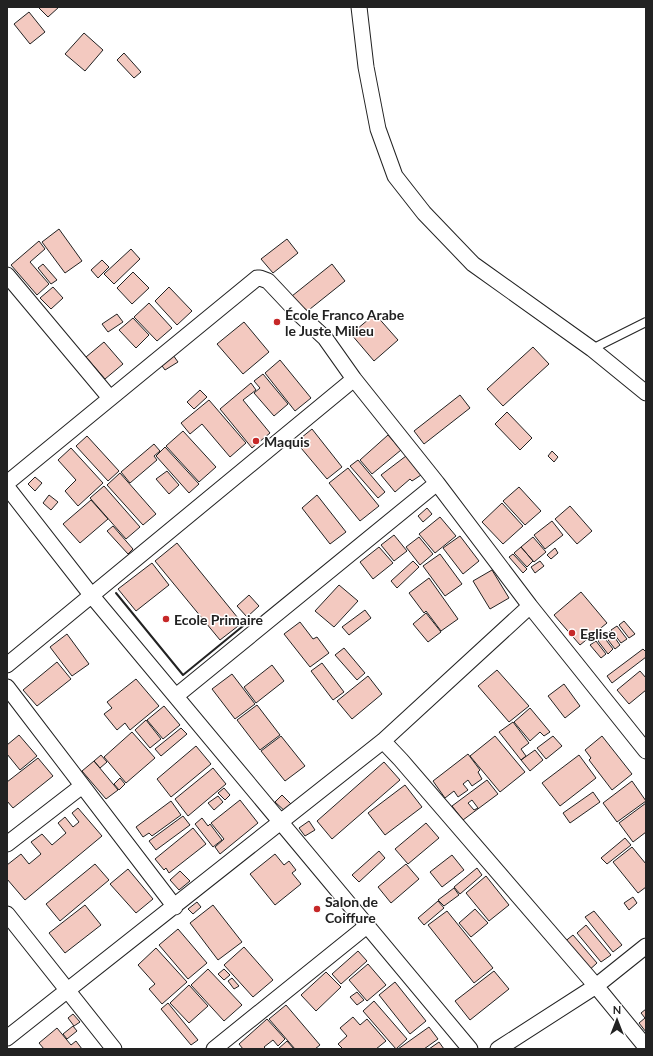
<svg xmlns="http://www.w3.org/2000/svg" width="653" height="1056" font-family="Lato,sans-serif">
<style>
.building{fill:#f3c9c0;stroke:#222;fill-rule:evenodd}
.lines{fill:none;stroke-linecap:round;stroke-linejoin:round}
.service-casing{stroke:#222;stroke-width:10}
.minor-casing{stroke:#222;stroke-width:17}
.service{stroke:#fff;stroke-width:8}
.minor{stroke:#fff;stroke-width:15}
.wall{stroke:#222;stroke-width:2}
.poi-dot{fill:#c62828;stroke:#fff;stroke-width:1.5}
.labels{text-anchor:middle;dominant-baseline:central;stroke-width:3;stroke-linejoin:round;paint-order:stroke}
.poi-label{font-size:14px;font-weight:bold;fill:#222;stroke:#fff;text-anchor:start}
</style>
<rect width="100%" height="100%" fill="#fff"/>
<path class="building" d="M38,7h21l-11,10z
M29,12l16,20 -15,12 -16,-20z
M84,33l19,17 -18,21 -20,-17z
M124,53l17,19 -7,6 -17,-18z
M59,229l23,32 -17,12 -23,-31z
M287,239l11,14 -25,20 -12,-14z
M39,241l6,8 -15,13 19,22 -12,11 -26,-30z
M131,249l9,10 -26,25 -10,-10z
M102,260l7,7 -11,11 -7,-8z
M43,264l14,16 -6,4 -13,-16z
M332,264l13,17 -40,32 -13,-17z
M133,272l16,16 -17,16 -15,-16z
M53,287l10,11 -12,11 -11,-11z
M169,287l23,24 -15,14 -22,-24z
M149,303l23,25 -15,13 -23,-24z
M117,314l6,8 -15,10 -6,-8z
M375,314l23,26 -24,21 -23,-27z
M133,318l16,17 -13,13 -17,-18z
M244,322l25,30 -26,22 -26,-30z
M104,342l19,22 -18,15 -19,-22z
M533,347l16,17 -46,42 -16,-17z
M173,355l5,7 -13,8 -5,-7z
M280,360l31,38 -16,13 -30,-38z
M263,374l25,30 -14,12 -20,-23 6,-5 -6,-7z
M251,383l5,7 -13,10 27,33 -18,15 -32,-39z
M200,390l7,7 -13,12 -7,-7z
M460,395l10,13 -46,36 -10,-13z
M209,400l37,43 -16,14 -28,-33 -12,10 -9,-11z
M507,412l25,26 -12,12 -25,-26z
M312,429l30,38 -15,12 -31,-37z
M183,431l33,36 -17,15 -33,-36z
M388,435l13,15 -29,24 -12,-14z
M87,436l32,35 -11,10 -32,-35z
M154,444l6,7 -6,5 3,4 -27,23 -9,-11z
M165,447l34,37 -10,9 -33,-37z
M71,448l32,35 -25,23 -13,-15 11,-11 -18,-20z
M552,451l6,6 -4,5 -6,-6z
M406,456l15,19 -9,6 -2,-2 -15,13 -14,-17z
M358,460l27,32 -7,6 -28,-32z
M348,468l31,38 -19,15 -31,-38z
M167,471l12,14 -10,9 -13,-15z
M120,473l36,41 -13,11 -36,-40z
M35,477l7,6 -7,8 -7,-7z
M104,486l36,41 -14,12 -36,-41z
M519,487l22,24 -16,14 -22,-24z
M49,495l9,7 -7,8 -8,-7z
M317,495l29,37 -16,12 -28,-36z
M91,500l17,19 -28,24 -17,-19z
M502,503l21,23 -20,18 -21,-22z
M570,506l22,25 -15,13 -22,-25z
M427,508l5,6 -9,8 -5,-6z
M440,517l16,19 -21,17 -16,-19z
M552,521l11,14 -18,14 -11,-14z
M113,526l20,23 -5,5 -21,-23z
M394,535l13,16 -13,10 -13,-16z
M460,536l19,25 -16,13 -20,-26z
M419,537l14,17 -13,11 -14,-18z
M533,537l13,15 -12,10 -13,-15z
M177,543l65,80 -22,17 -65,-79z
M379,547l14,16 -20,16 -13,-17z
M521,547l12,14 -6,6 -13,-14z
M555,548l3,5 -7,6 -4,-4z
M440,554l22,30 -17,12 -22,-30z
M513,554l14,15 -4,4 -14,-16z
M413,561l6,6 -22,21 -6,-7z
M540,561l4,5 -9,7 -4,-6z
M152,563l17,22 -33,26 -18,-22z
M492,570l17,28 -19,11 -17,-28z
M429,578l29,41 -17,12 -15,-20 -2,2 -15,-20z
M339,585l19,16 -24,26 -19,-16z
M581,592l26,31 -27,22 -26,-30z
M249,595l10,11 -12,11 -10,-11z
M365,610l6,8 -22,17 -7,-8z
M426,613l15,19 -13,10 -15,-18z
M624,621l11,13 -6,4 -10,-13z
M300,622l13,17 4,-2 12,16 -19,14 -26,-33z
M617,626l10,13 -6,4 -10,-13z
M610,631l10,14 -5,4 -10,-13z
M67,634l22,30 -17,12 -22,-29z
M603,636l10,13 -5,5 -10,-13z
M596,641l10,13 -5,4 -11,-13z
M344,648l21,25 -8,7 -22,-25z
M643,649l3,3v5l-34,26 -5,-7z
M57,662l14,17 -34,27 -14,-16z
M322,663l22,29 -11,8 -22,-29z
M272,665l12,16 -28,22 -12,-16z
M497,670l32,36 -20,16 -31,-36z
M640,671l6,7v12l-17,14 -12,-14z
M232,674l23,30 -20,15 -23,-30z
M368,676l14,18 -30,25 -15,-18z
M136,679l23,27 -29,24 -5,-7 -8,7 -13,-16 8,-6 -5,-6z
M564,684l16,22 -15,12 -17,-22z
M257,705l23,30 -20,15 -23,-30z
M164,706l16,19 -17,14 -16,-19z
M530,708l20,24 -6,4 -4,-4 -10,9 -16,-19z
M146,720l15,19 -11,9 -15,-18z
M513,722l16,21 -8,6 5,7 -5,4 -22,-28z
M181,728l6,6 -26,22 -6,-7z
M132,732l23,26 -29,25 -22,-26z
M19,735l18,21 -17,14 -13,-16v-9z
M281,736l24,30 -20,15 -24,-30z
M495,736l30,36 -25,20 -30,-36z
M553,736l9,10 -16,13 -9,-11z
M602,736l30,38 -20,16 -23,-30 2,-2 -6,-8z
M196,746l15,18 -40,33 -14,-18z
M535,750l8,10 -13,11 -9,-11z
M468,754l12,16 -2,2 4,7 -10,7 -4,-6 -5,4 5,6 -10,7 -4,-6 -9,7 -12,-17z
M101,755l6,7 -7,6 -6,-7z
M579,755l17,23 -36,28 -18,-23z
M38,758l15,18 -40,32 -6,-7v-19z
M94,761l24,29 -12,9 -24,-28z
M384,762l16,18 -68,59 -15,-18z
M213,768l13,16 -38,32 -13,-17z
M120,778l5,6 -6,6 -5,-6z
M487,780l11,14 -35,26 -11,-14zM472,800l6,8 -4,2 -6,-7z
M632,781l14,20 -29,21 -14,-19z
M405,785l17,22 -37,28 -17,-22z
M224,788l6,7 -5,5 -7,-7z
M593,792l7,10 -30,21 -7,-10z
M282,795l11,11 -6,7 -12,-11z
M218,796l5,6 -9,8 -6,-7z
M240,800l18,23 -38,31 -5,-7 9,-8 -13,-16z
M171,801l10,14 -29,21 -3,-3 -6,4 -7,-10z
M646,803v29l-13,10 -14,-19z
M78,808l24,28 -77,64 -18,-21v-14l14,-11 8,10 12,-10 -10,-12 11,-8 10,11 14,-12 -8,-10 7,-6 8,10 6,-5 -7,-9z
M183,816l7,9 -34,25 -7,-9z
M202,818l6,8 2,-2 12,16 -9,7 -18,-23z
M309,821l6,9 -10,6 -6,-8z
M426,823l13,15 -31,26 -13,-15z
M193,828l13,16 -37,29 -3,-5 -2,2 -9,-11z
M625,838l6,7 -24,19 -6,-6z
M632,847l14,17v23l-8,6 -25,-31z
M379,851l6,7 -26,24 -7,-7z
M275,854l9,11 5,-4 7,9 -4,3 9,11 -26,21 -25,-31z
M452,855l12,15 -22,17 -12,-15z
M95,864l14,16 -49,41 -14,-17z
M406,864l13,15 -28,24 -13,-16z
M477,868l5,7 -22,19 -6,-7z
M128,869l25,30 -17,14 -26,-29z
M180,871l10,10 -11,9 -9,-10z
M486,876l23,29 -20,16 -23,-28z
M454,888l5,7 -15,11 -6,-6z
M633,897l4,6 -8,7 -5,-7z
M438,901l6,7 -20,17 -6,-7z
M197,902l4,5 -8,7 -5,-5z
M85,905l16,20 -36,28 -16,-20z
M213,905l29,37 -24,18 -28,-37z
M475,909l13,14 -17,14 -12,-14z
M447,911l46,57 -19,15 -46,-58z
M594,911l28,34 -9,7 -28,-35z
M586,925l25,30 -10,7 -24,-29z
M178,929l29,34 -19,16 -29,-34z
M573,935l24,28 -10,9 -24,-29z
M244,947l29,33 -20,17 -29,-32z
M156,948l31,34 -25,22 -13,-15 6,-5 -17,-19z
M358,951l9,10 -26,23 -9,-10z
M368,964l18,21 -19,16 -18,-21z
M208,969l34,36 -18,16 -33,-36z
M224,969l6,6 -6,5 -6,-6z
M494,971l15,18 -39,31 -15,-19z
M326,972l15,15 -25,24 -15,-16z
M232,978l7,8 -5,3 -6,-8z
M395,982l31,39 -16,13 -31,-39z
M189,985l19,21 -19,17 -19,-20z
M357,992l7,8 -7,5 -7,-8z
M374,1001l33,38 -11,10 -33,-38z
M168,1003l30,37 -7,5 -30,-36z
M286,1005l34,40 -5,4h-20l-26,-30z
M646,1009v23l-7,-9 6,-5 -4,-5z
M73,1014l7,8 -6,4 -6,-8z
M353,1017l7,8 7,-6 19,22 -10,8h-33l-5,-5 9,-8 -7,-8z
M267,1019l18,20 -7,7 -5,-6 -9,7 2,2h-23l-4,-5z
M73,1026l4,5 -10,8 -4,-5z
M429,1027l9,12 -14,10h-26z
M57,1028l14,17 5,-4 6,8h-38l-5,-6z
M287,1041l7,8h-16z
M439,1042l5,7h-15z"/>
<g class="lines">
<defs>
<path id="service" d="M592,349l54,-27"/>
<path id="minor" d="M359,7l7,60 12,62 17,47 29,37 49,51 119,85 54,44
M7,275l103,123
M7,483l250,-205h3l8,3 31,33 26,24 29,41 83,104 93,123 116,145
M7,487l85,109 378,453
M7,665l347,-286
M7,687l168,220
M176,696l261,-213
M383,741l18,19 195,226 50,61
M7,844l75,-58
M7,914l107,135
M7,1038l376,-297 147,-135
M214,1049l154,-124
M498,1049l98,-63 50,-40"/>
</defs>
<use href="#service" class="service-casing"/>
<use href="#minor" class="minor-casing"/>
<use href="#service" class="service"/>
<use href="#minor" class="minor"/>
<path class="wall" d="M116,593l67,82 60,-49"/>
</g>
<g class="poi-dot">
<circle cx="277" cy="322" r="4"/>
<circle cx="256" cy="441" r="4"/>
<circle cx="166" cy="619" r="4"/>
<circle cx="572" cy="633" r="4"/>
<circle cx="317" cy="909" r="4"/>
</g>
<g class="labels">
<g class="poi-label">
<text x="285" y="314">École Franco Arabe<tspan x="285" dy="16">le Juste Milieu</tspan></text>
<text x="264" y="441">Maquis</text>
<text x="174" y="619">Ecole Primaire</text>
<text x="580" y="633">Eglise</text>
<text x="325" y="901">Salon de<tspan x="325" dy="16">Coiffure</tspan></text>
</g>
</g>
<rect width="653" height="1056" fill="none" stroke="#222222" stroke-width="16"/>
<g transform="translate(617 1020)" stroke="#ffffff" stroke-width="3" paint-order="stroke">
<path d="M0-3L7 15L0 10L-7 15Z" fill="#222222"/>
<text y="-6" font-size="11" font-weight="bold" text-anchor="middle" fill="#222222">N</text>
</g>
</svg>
